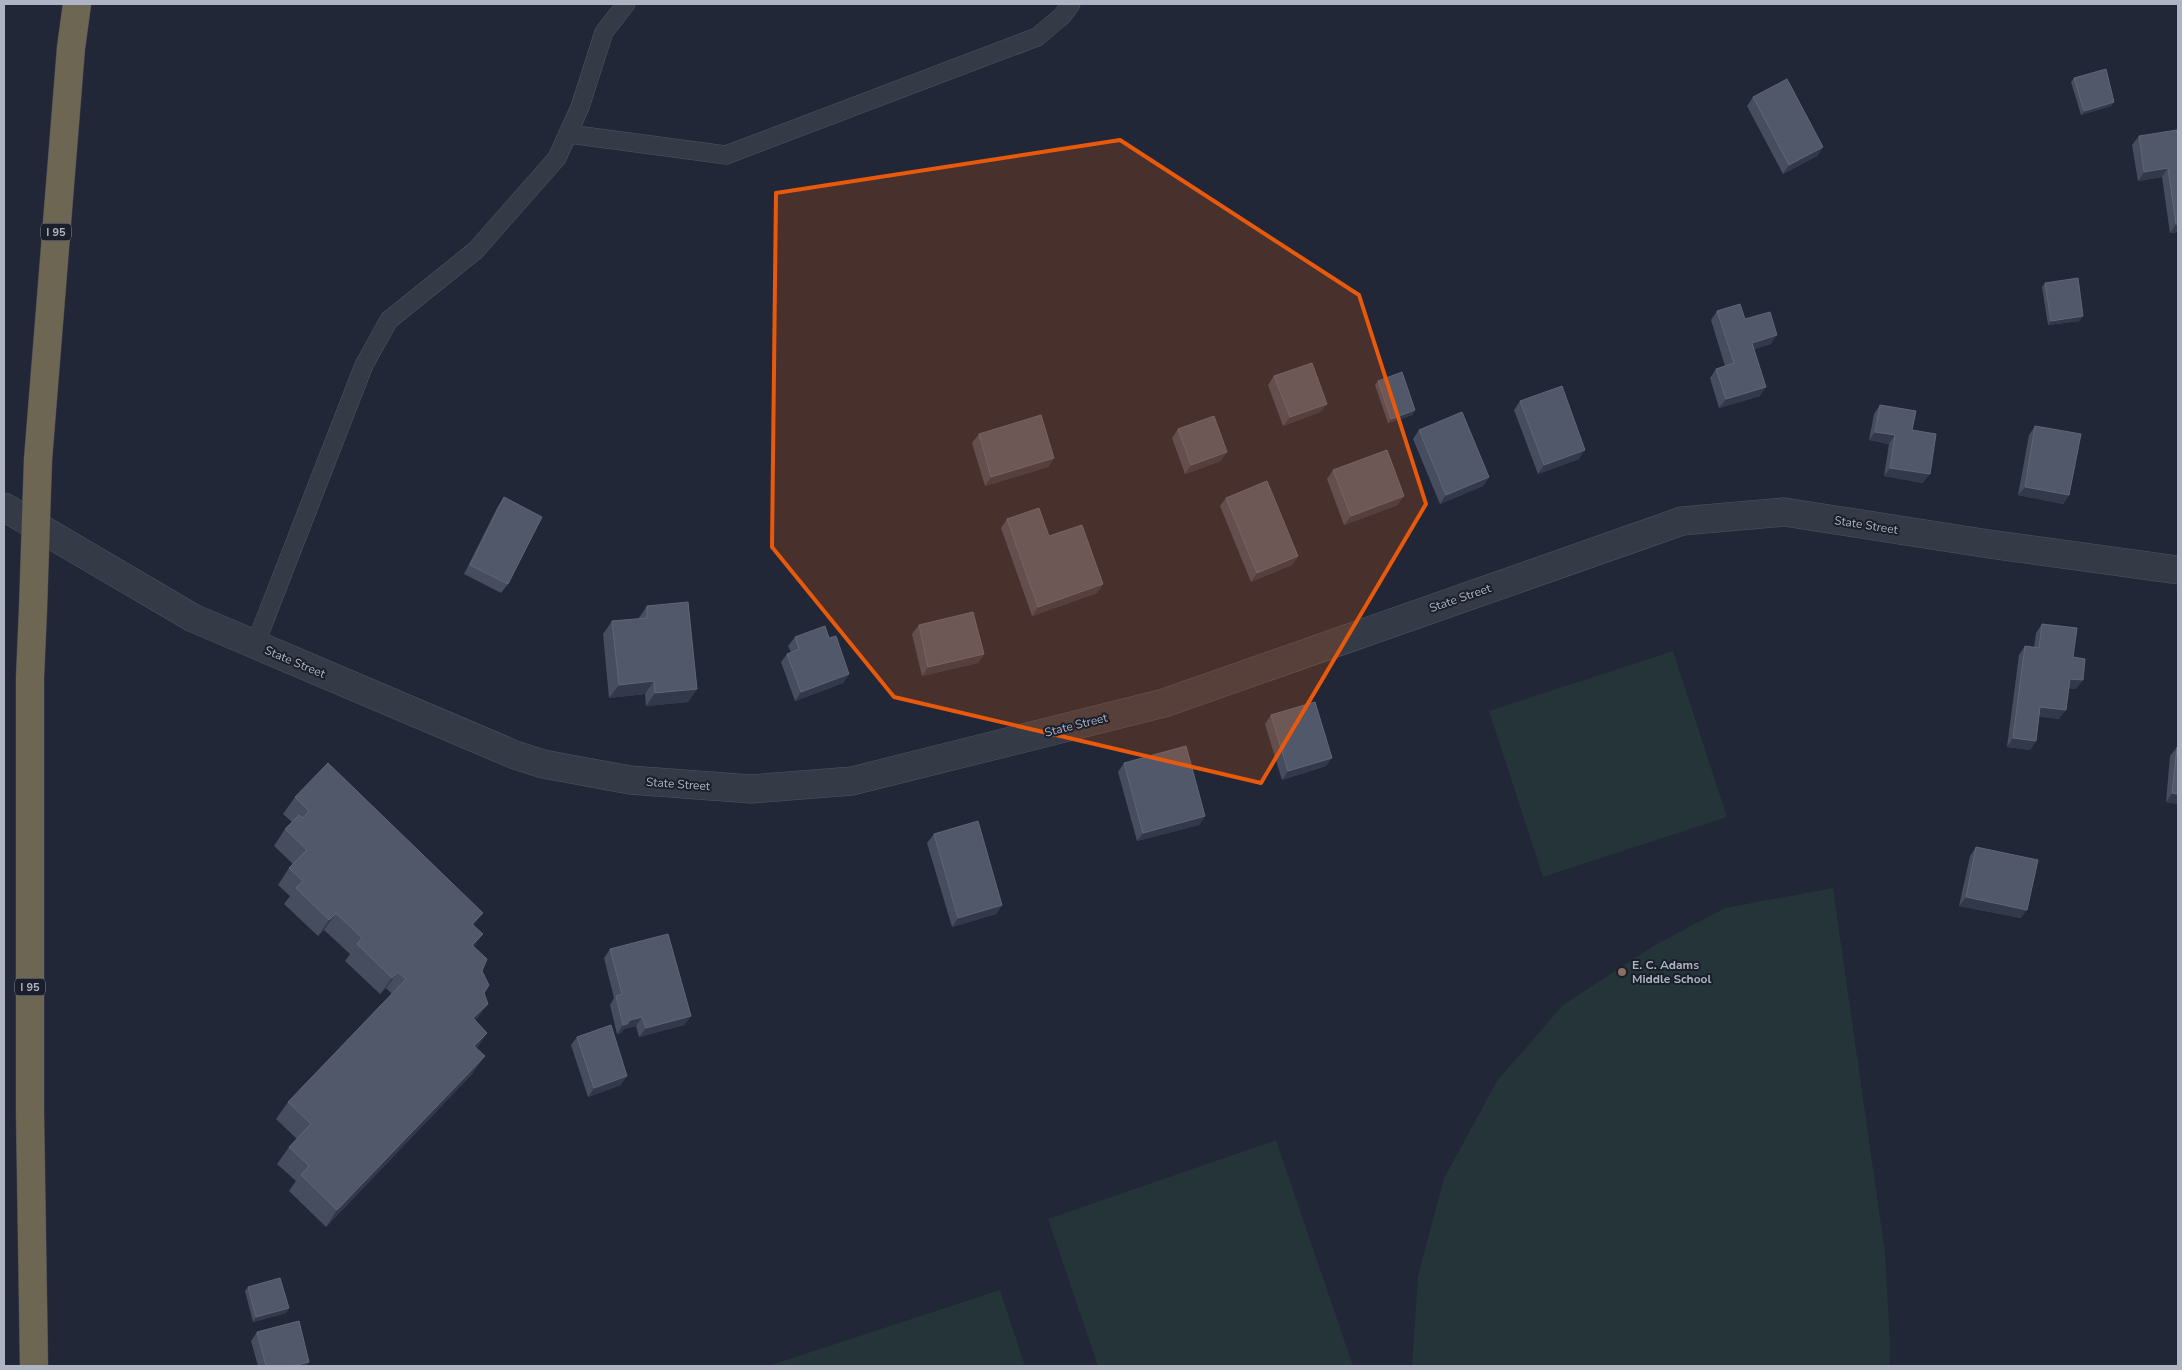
<svg xmlns="http://www.w3.org/2000/svg" width="2182" height="1370" font-family="'Nunito Sans',sans-serif">
<style>
.green{fill:#243438}
.lines{fill:none;stroke-linecap:round;stroke-linejoin:round}
.service-casing{stroke:#4f5462;stroke-width:19}
.tertiary-casing{stroke:#4f5462;stroke-width:29}
.motorway-casing{stroke:#3f4452;stroke-width:29}
.service{stroke:#353a47;stroke-width:18}
.tertiary{stroke:#353a47;stroke-width:28}
.motorway{stroke:#6d6652;stroke-width:28}
.motorway-bridge-casing{stroke:#3f4452;stroke-width:29;stroke-linecap:butt}
.motorway-bridge{stroke:#6d6652;stroke-width:28}
.wall{fill:#454d5f}
.shaded-wall{fill:#32394a}
.building{fill:#50586a;stroke:#5f6678}
.marked{fill:#e8590c;fill-opacity:0.2;stroke:#e8590c;stroke-width:4;stroke-linejoin:round}
.education-dot{fill:#8d6e63;stroke:#1a1f2b;stroke-width:2}
.labels{text-anchor:middle;dominant-baseline:central;stroke-width:4;stroke-linejoin:round;paint-order:stroke}
.shield{fill:#1a1f2b;stroke:#828796;stroke-width:1}
.shield-label{font-size:11px;font-weight:bold;fill:#afb4c4}
.street-label{font-size:12px;fill:#afb4c4;stroke:#1a1f2b}
.poi-label{font-size:12px;font-weight:bold;fill:#afb4c4;stroke:#1a1f2b;text-anchor:start}
</style>
<rect width="100%" height="100%" fill="#212736"/>
<path class="green" d="M1673,651l54,166 -184,60 -54,-166z
M1833,888l52,364 5,92 -1,22h-477l6,-90 26,-98 53,-97 66,-76 92,-60 70,-37z
M1276,1140l77,226h-255l-50,-147z
M1000,1290l25,76h-257z"/>
<g class="lines">
<defs>
<path id="service" d="M569,134l157,21 311,-118 25,-21 9,-12
M255,645l109,-280 25,-45 87,-70 81,-92 23,-51 24,-75 22,-28"/>
<path id="tertiary" d="M4,507l189,111 322,137 28,9 87,16 121,9 101,-8 312,-78 518,-182 102,-9 205,32 189,26"/>
<path id="motorway" d="M38,460l33,-412 6,-44
M33,609l-3,69v434l4,254"/>
</defs>
<use href="#service" class="service-casing"/>
<use href="#tertiary" class="tertiary-casing"/>
<use href="#motorway" class="motorway-casing"/>
<use href="#service" class="service"/>
<use href="#tertiary" class="tertiary"/>
<use href="#motorway" class="motorway"/>
<defs>
<path id="motorway-bridge" d="M33,609l5,-149"/>
</defs>
<use href="#motorway-bridge" class="motorway-bridge-casing"/>
<use href="#motorway-bridge" class="motorway-bridge"/>
</g>
<path class="wall" d="M2074,78l40,24 -3,4 -30,9 -10,-33z
M1753,97l70,50 -6,9 -34,18 -36,-68z
M2139,136l39,1v95l-8,1 -8,-56 -24,4 -6,-36z
M2045,283l35,38 -32,4 -6,-38z
M1717,311l28,8 26,25 -17,5 6,47 -41,12 -9,-30 6,-9 9,-3 -14,-46z
M1274,376l53,28 -7,8 -37,14 -15,-41z
M1378,381l37,29 -3,5 -24,8 -13,-38z
M1520,401l59,58 -41,15 -24,-64z
M1880,405l32,25 11,53 -39,-7 5,-32 -20,-4 5,-26z
M2035,426l34,69 -6,9 -45,-9 11,-60z
M1178,429l43,32 -36,13 -13,-36z
M1419,430l70,47 -6,9 -43,18 -27,-65z
M979,434l75,24 -6,9 -63,19 -13,-43z
M1333,470l65,35 -54,20 -17,-46z
M504,497l4,87 -7,9 -37,-19 34,-68z
M1226,498l72,58 -6,9 -41,17 -31,-76z
M1007,519l42,17 54,48 -6,9 -65,23 -31,-88z
M647,606l50,83 -9,13 -42,4 -1,-12 -36,4 -6,-64 9,-13 26,-2z
M2042,624l31,33 3,32 -7,-1 -10,31 -20,-3 -3,25 -6,9 -23,-3 12,-92 6,-9 9,1 2,-14z
M919,625l65,29 -6,9 -56,13 -10,-42z
M795,637l34,1 20,36 -6,9 -48,18 -14,-39 6,-8 4,-2 -3,-6z
M1271,715l55,51 -44,14 -17,-56z
M2177,747l1,57 -12,-2 4,-46z
M1124,763l81,53 -6,9 -62,16 -19,-69z
M295,797l179,129v21l8,24 2,22 -9,28 1,27 -3,25 -147,154 -37,-36 7,-10 -19,-17 12,-17 8,-8 -21,-20 12,-17 104,-108 -6,-6 -6,6 -35,-33 5,-7 -26,-24 -6,6 -34,-32 6,-8 -12,-11 11,-17 4,-4 -19,-18 11,-17 7,-7 -9,-8z
M934,834l68,71 -6,9 -44,13 -25,-84z
M1976,847l45,71 -62,-12 11,-50z
M610,949l81,67 -7,9 -45,12 -3,-11 -12,3 -3,4 -4,1 -7,-29 4,-7 -10,-40z
M577,1037l44,48 -33,12 -17,-52z
M248,1287l41,21 -3,5 -33,9 -8,-31z
M257,1332l52,30 -3,4h-48l-7,-25z"/>
<path class="shaded-wall" d="M2114,102l-3,4 -30,9 3,-4z
M1823,147l-6,9 -34,18 6,-9z
M2168,168l-6,9 -24,4 6,-9z
M2176,224h2v8l-8,1z
M2083,316l-3,5 -32,4 3,-4z
M1777,335l-6,9 -25,8 6,-9z
M1766,387l-6,9 -41,12 7,-9z
M1327,404l-7,8 -37,14 7,-9z
M1415,410l-3,5 -24,8 3,-4z
M1875,432l20,3 -6,9 -20,-4z
M1585,450l-6,9 -41,15 6,-9z
M1227,452l-6,9 -36,13 6,-9z
M1054,458l-6,9 -63,19 6,-9z
M1890,468l40,6 -7,9 -39,-7z
M1489,477l-6,9 -43,18 6,-9z
M2025,487l44,8 -6,9 -45,-9z
M1404,496l-6,9 -54,20 7,-9z
M1298,556l-6,9 -41,17 6,-9z
M1103,584l-6,9 -65,23 6,-9z
M984,654l-6,9 -56,13 6,-9z
M849,674l-6,9 -48,18 6,-9z
M2070,679l13,1 -7,9 -12,-1z
M654,681l-9,13 -36,4 10,-13z
M697,689l-9,13 -42,4 9,-13z
M2040,707l26,3 -7,9 -25,-3z
M2013,738l23,3 -6,9 -23,-3z
M1332,758l-6,8 -44,14 6,-9z
M2172,793l6,1v10l-12,-2z
M1205,816l-6,9 -62,16 6,-8z
M1966,897l61,13 -6,8 -62,-12z
M1002,905l-6,9 -44,13 6,-9z
M336,913l-12,17 -6,6 11,-16z
M483,913l-12,16 1,-5z
M483,934l-12,17 1,-6z
M398,972l-12,16 -6,6 12,-16z
M488,1004l-12,16 -15,15 12,-17z
M691,1016l-7,9 -45,12 7,-9z
M642,1017l-6,9 -12,3 -3,4 -4,1 6,-9 7,-5z
M487,1033l-11,17 -2,-4z
M485,1056l-12,17 -147,154 11,-17z
M627,1076l-6,9 -33,12 6,-9z
M289,1308l-3,5 -33,9 3,-5z
M309,1362l-3,4h-13z"/>
<path class="building" d="M2106,69l8,33 -30,9 -10,-33z
M1787,79l36,68 -34,18 -36,-68z
M2177,130l1,7v87h-2l-8,-56 -24,4 -5,-36z
M2078,278l5,38 -32,5 -6,-38z
M1740,304l5,15 25,-7 7,23 -25,8 14,44 -40,12 -10,-30 18,-6 -17,-52z
M1312,363l15,41 -37,13 -16,-41z
M1402,372l13,38 -24,9 -13,-38z
M1562,386l23,64 -41,15 -24,-64z
M1880,405l36,6 -4,19 24,4 -6,40 -40,-6 5,-33 -20,-3z
M1462,412l27,65 -43,18 -27,-65z
M1041,415l13,43 -63,19 -12,-43z
M1214,416l13,36 -36,13 -13,-36z
M2035,426l46,8 -12,61 -44,-8z
M1387,450l17,46 -53,20 -18,-46z
M1267,481l31,75 -41,17 -31,-75z
M504,497l38,20 -34,67 -38,-19z
M1039,508l10,28 33,-11 21,59 -65,23 -31,-88z
M688,602l9,87 -42,4 -1,-12 -35,4 -7,-64 35,-3v-12z
M973,612l11,42 -56,13 -9,-42z
M2042,624l35,4 -4,29 12,2 -2,21 -13,-1 -4,31 -26,-3 -4,34 -23,-3 12,-92 14,2z
M825,626l4,12 7,-2 13,38 -48,18 -14,-38 12,-5 -4,-12z
M1315,702l17,56 -44,13 -17,-56z
M1186,746l19,70 -62,17 -19,-70z
M2177,747h1v47l-6,-1z
M328,763l155,150 -11,11 11,10 -11,11 15,14 -5,12 7,14 -5,8 4,11 -15,14 14,15 -13,13 11,10 -148,154 -36,-35 8,-9 -20,-19 22,-23 -23,-22 118,-123 -8,-7 -6,6 -35,-34 5,-6 -26,-25 -7,7 -33,-32 7,-7 -14,-13 18,-18 -22,-21 14,-14 4,3 6,-7 -14,-14z
M978,821l24,84 -44,13 -24,-84z
M1976,847l62,13 -11,50 -61,-13z
M668,934l23,82 -45,12 -4,-11 -12,3 -3,4 -4,1 -7,-29 6,-2 -12,-45z
M611,1025l16,51 -33,12 -17,-51z
M280,1278l9,30 -33,9 -8,-30z
M299,1321l10,41 -16,4h-27l-9,-34z"/>
<path class="marked" d="M1120,140l239,155 67,209 -165,279 -367,-86 -122,-150 4,-354z"/>
<circle class="education-dot" cx="1622" cy="972" r="5"/>
<g class="labels">
<g class="shield">
<rect x="41" y="223.5" width="30" height="17" rx="4"/>
<rect x="15" y="978.5" width="30" height="17" rx="4"/>
</g>
<g class="shield-label">
<text x="56" y="232">I 95</text>
<text x="30" y="987">I 95</text>
</g>
<g class="street-label">
<text transform="translate(1866 525) rotate(9)">State Street</text>
<text transform="translate(1460 598) rotate(-19)">State Street</text>
<text transform="translate(295 662) rotate(23)">State Street</text>
<text transform="translate(1076 725) rotate(-14)">State Street</text>
<text transform="translate(678 784) rotate(4)">State Street</text>
</g>
<g class="poi-label">
<text x="1632" y="965">E. C. Adams<tspan x="1632" dy="14">Middle School</tspan></text>
</g>
</g>
<rect width="2182" height="1370" fill="none" stroke="#afb4c4" stroke-width="10"/>
</svg>
